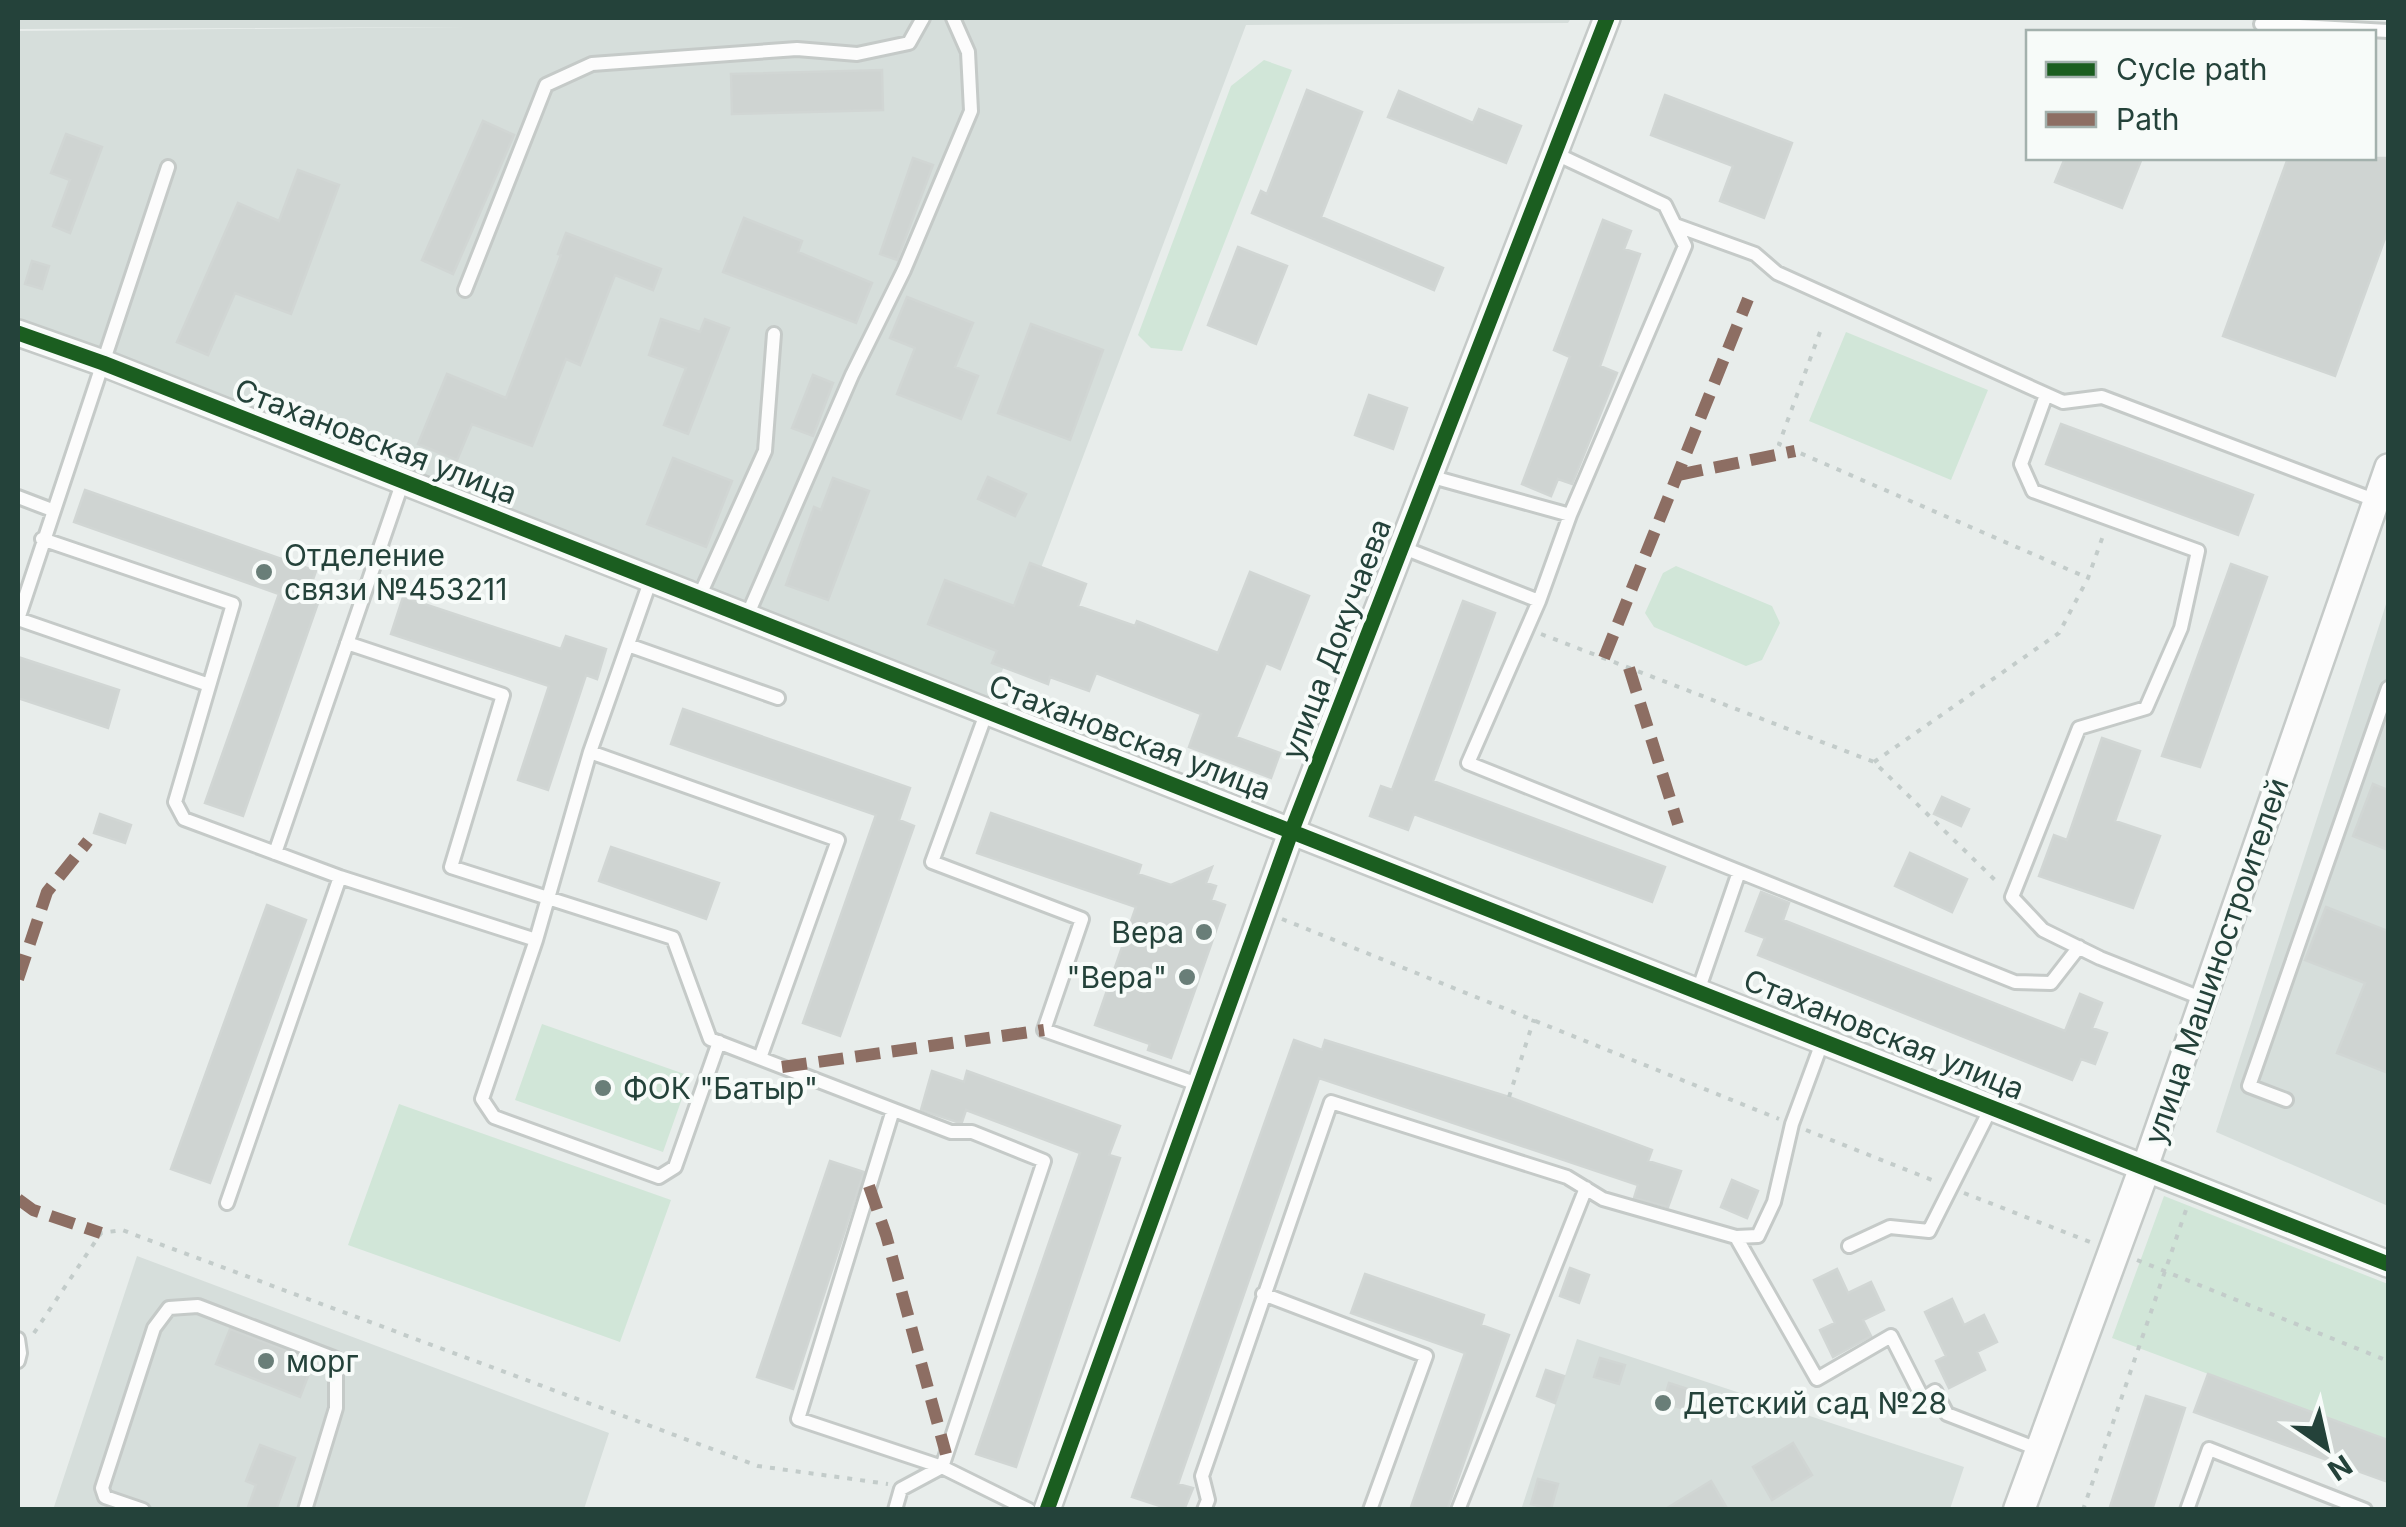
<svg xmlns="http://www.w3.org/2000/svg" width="2406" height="1527" font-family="Inter,sans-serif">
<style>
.built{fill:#d6dedb}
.green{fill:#d1e6d8}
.building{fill:#cfd4d2;stroke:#d1d6d4;stroke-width:2.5}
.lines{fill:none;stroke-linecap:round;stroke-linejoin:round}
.service-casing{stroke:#c5cac8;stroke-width:18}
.minor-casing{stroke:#c5cac8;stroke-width:30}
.tertiary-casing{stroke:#c5cac8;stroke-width:35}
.path{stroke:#c3ccca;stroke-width:4;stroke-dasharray:5 8;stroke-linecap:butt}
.service{stroke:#fcfcfc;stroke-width:12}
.minor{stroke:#fcfcfc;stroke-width:25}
.tertiary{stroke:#fcfcfc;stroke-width:30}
.quiet{stroke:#8d6e63;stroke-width:12;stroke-dasharray:25 12;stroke-linecap:butt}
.cycleway-casing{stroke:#f7fbf9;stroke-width:21}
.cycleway{stroke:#1b5e20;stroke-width:15}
.poi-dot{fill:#697e78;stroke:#f7fbf9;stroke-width:4}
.labels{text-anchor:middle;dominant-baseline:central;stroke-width:8;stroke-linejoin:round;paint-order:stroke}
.street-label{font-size:30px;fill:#24423a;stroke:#f7fbf9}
.poi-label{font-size:30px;fill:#24423a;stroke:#f7fbf9;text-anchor:start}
</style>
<rect width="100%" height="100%" fill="#e8edeb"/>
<path class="built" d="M18,18h1553l-3,5 -322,2 -259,686 -969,-390v-290l447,-4 -447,2z
M2388,598v608l-172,-74z
M137,1256l472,177 -25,76 -531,1z
M1577,1339l387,128 -14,42 -429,1z"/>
<path class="green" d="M1264,60l28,10 -110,281 -31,-3 -13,-13 93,-249z
M1846,332l142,58 -37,90 -142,-59z
M1676,566l96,40 8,17 -18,37 -16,6 -92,-39 -9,-14 18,-40z
M542,1024l148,52 -27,76 -148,-52z
M399,1104l272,96 -51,142 -272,-97z
M2164,1196l224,88v157l-276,-103z"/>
<path class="building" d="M882,70l1,40 -151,4 -1,-40z
M1307,90l55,22 -41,105 122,51 -9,22 -182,-77 9,-22 6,3z
M1399,91l74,32 6,-14 42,17 -15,37 -118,-46z
M1665,95l127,48 -28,75 -44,-17 13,-35 -82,-31z
M483,121l31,14 -61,139 -31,-14z
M66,134l36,13 -32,86 -17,-7 17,-46 -19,-7z
M913,158l20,7 -36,95 -17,-6z
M2065,158h77l-20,50 -67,-26z
M2288,158h100v72l-53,146 -112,-40z
M298,170l41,15 -48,129 -56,-21 -27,62 -31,-13 61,-139 41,18z
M744,218l58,23 -4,11 74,31 -16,40 -133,-51z
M1603,220l28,11 -7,18 16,5 -40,112 17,7 -45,111 -14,-5 -7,17 -29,-12 48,-127 -16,-7z
M566,233l95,36 -8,21 -38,-15 -35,90 -14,-6 -34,87 -60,-22 -15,36 -39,-16 29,-70 59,24 55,-143 -3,-1z
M1238,247l49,19 -31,78 -48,-19z
M32,261l17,5 -7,23 -17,-5z
M907,297l66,26 -18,44 23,9 -17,43 -64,-25 18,-46 -25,-10z
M661,319l39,13 5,-13 24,9 -41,106 -24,-9 22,-57 -37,-13z
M1031,324l72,26 -33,90 -72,-27z
M813,375l20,8 -20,53 -21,-8z
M1369,395l38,13 -14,41 -38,-14z
M2061,424l192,71 -15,40 -192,-71z
M673,458l59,23 -26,66 -59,-23z
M988,477l38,17 -11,22 -37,-17z
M833,478l36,13 -41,109 -42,-15 28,-78 7,3z
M85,490l231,81 -10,28 12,4 -75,213 -38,-13 74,-209 -205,-72z
M1030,563l56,21 -8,22 57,20 2,-5 81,32 32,-81 59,24 -29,73 -14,-6 -30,74 44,16 -9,25 -82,-31 12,-33 -105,-41 -7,18 -39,-14 -2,7 -56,-21 5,-12 -69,-27 17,-44 69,26z
M2231,564l36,13 -67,190 -38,-11z
M403,597l158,52 5,-13 40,13 -9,30 -11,-4 -38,115 -30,-10 31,-94 -158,-52z
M1463,601l32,12 -62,168 232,86 -13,35 -238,-88 -6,16 -38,-14 11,-30 11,4z
M18,657l101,33 -11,38 -90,-30z
M683,709l227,79 -11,32 15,6 -74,210 -37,-13 73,-208 -205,-71z
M2102,738l38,13 -25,70 45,15 -27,72 -94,-32 15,-41 13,5z
M2373,784l15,6v60l-35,-14z
M1942,797l27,12 -8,17 -27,-12z
M991,813l150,52 -3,9 33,11 41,-18 -6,16 10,3 -5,14 14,5 -54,153 -23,-8 2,-6 -55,-19 41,-118 -159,-54z
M100,814l31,11 -6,18 -31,-10z
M611,847l108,36 -13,36 -107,-38z
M1910,853l57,26 -15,33 -57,-26z
M1761,892l28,11 -6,17 282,111 15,-37 22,9 -10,25 15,5 -12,31 -14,-5 -9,21 -314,-125 7,-17 -19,-7z
M267,905l39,15 -96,263 -39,-14z
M2326,907l62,24v142l-51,-20 28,-70 -60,-23z
M1294,1040l28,10 3,-10 184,57 143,53 -4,11 33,10 -13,36 -34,-9 4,-13 -319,-107 -141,406 15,4 -9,22h-12l-40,-13z
M932,1071l32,11 3,-11 153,55 -11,29 11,3 -104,309 -40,-13 104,-301 -114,-43 -4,12h-5l-36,-12z
M830,1161l34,11 -71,217 -36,-12z
M1732,1180l26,11 -11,27 -26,-11z
M1570,1268l19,7 -10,28 -19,-7z
M1837,1269l11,24 23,-11 13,28 -21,10 8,16 -38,21 -13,-27 15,-7 -21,-43z
M1365,1274l119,41 -3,10 28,10 -62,175h-37l55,-157 -114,-40z
M1952,1299l12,26 20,-10 13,27 -20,10 8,18 -36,18 -13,-27 10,-5 -21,-44z
M230,1329l84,32 -14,36 -84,-33z
M1600,1358l25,7 -6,19 -25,-7z
M1546,1370l18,6 -9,27 -18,-7z
M2208,1374l180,66v42l-194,-70z
M1669,1383l25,8 -6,19 -25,-7z
M2146,1396l39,12 -33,102h-43z
M1793,1443l19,32 -40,25 -19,-33z
M260,1445l35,13 -19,52h-29l9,-25 -10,-4z
M1538,1479l20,5 -7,25 -20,-5z
M1711,1481l17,29h-64z"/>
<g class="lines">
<defs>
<path id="service" d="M2261,24l127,7
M1675,225l80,29 22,19 286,129 39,-5 275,104
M465,290l81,-205 46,-21 205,-15 60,5 52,-11 14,-25
M2046,395l-25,69 12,27 165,60 -17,77 -35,80 -67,20 -67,169 31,33 57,28 101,40
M1429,476l141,39 115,-269 -20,-41 -111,-52
M18,497l34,13
M42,539l191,65 -58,198 9,17 156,58 196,63 54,-188 61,-173
M1401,547l138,54 31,-86
M699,597l66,-146 9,-117
M1539,601l-71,162 547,219 36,1 28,-36
M747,616l105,-241 52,-105 67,-159 -3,-59 -15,-34
M18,619l150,-452
M18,619l191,66
M347,643l156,52 -52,172 222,71 37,101 241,93h21l72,29 -102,306 -41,22 -6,21
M628,645l150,53
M987,711l-55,151 150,57 -38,111 159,56
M590,752l248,88 -78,218
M275,853l128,-372
M536,940l-54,159 12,18 165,60 16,-10 44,-125
M1698,991l41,-119
M2286,1100l-37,-14 139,-398
M893,1110l-95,309 144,48 87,43
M227,1203l113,-326
M1736,1237l81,142 74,-43 32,63 12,-8 12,23 93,36
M1849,1246l41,-19 39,4 63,-125
M1263,1294l163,62 -56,154
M18,1339l2,14 -2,8
M143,1510l-38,-13 -3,-9 52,-160 15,-20 29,-2 138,53v49l-31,102
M1204,1510l4,-10 -6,-24 129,-374 236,75 36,22 133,38 22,-1 16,-34 18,-78 31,-84
M1458,1510l128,-322
M2187,1510l22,-61 156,61"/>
<path id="minor" d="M18,333l85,30 2285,901
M2145,1167l243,-700
M1047,1510l245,-680 315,-812"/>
<path id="tertiary" d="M2019,1510l126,-343"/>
</defs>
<use href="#service" class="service-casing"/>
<use href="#minor" class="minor-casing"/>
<use href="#tertiary" class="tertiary-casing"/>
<path class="path" d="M1820,332l-41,112 309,134
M1541,634l333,128 124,121
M1874,762l185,-129 29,-55 16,-45
M1282,919l497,200
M1509,1097l25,-78
M1806,1130l131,52
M1964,1193l126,49
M2137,1260l251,101
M34,1333l67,-100 21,-3 636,236 130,18
M2083,1510l103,-300"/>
<use href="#service" class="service"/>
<use href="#minor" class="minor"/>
<use href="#tertiary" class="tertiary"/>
<path class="quiet" d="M1678,475l117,-24
M1604,658l144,-359
M1629,668l49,156
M18,979l29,-87 41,-51
M782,1067l262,-37
M869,1186l17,49 60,219
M18,1199l15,11 68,23"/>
<defs>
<path id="cycleway" d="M18,333l85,30 2285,901
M1047,1510l245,-680 315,-812"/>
</defs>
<use href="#cycleway" class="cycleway-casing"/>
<use href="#cycleway" class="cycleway"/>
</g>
<g class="poi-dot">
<circle cx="264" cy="572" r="10"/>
<circle cx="1204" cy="932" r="10"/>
<circle cx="1187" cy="977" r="10"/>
<circle cx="603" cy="1088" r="10"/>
<circle cx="266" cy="1361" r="10"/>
<circle cx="1663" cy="1403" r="10"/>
</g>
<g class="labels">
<g class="street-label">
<text transform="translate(376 441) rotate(21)">Стахановская улица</text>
<text transform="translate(1336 639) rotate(-69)">улица Докучаева</text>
<text transform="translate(1130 737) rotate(21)">Стахановская улица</text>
<text transform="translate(2216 961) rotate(-71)">улица Машиностроителей</text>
<text transform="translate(1884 1034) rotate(22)">Стахановская улица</text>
</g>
<g class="poi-label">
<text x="284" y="555">Отделение<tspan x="284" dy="34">связи №453211</tspan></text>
<text x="1184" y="932" text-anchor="end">Вера</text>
<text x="1167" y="977" text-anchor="end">"Вера"</text>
<text x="623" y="1088">ФОК "Батыр"</text>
<text x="286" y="1361">морг</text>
<text x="1683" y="1403">Детский сад №28</text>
</g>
</g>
<rect width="2406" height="1527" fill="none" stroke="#24423a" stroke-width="40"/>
<rect x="2026" y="30" width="350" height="130" fill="#f7fbf9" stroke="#a3b1ad" stroke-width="2.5"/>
<rect x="2046" y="62" width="50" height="15" fill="#1b5e20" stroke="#a3b1ad" stroke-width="2.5"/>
<text x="2116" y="80" font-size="30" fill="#24423a">Cycle path</text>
<rect x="2046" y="112" width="50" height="15" fill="#8d6e63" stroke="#a3b1ad" stroke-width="2.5"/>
<text x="2116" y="130" font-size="30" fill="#24423a">Path</text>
<g transform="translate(2326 1447) rotate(146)" stroke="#f7fbf9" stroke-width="8" paint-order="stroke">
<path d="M0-8L18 38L0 25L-18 38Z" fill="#24423a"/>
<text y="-15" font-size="28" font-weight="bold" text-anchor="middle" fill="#24423a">N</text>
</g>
</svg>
